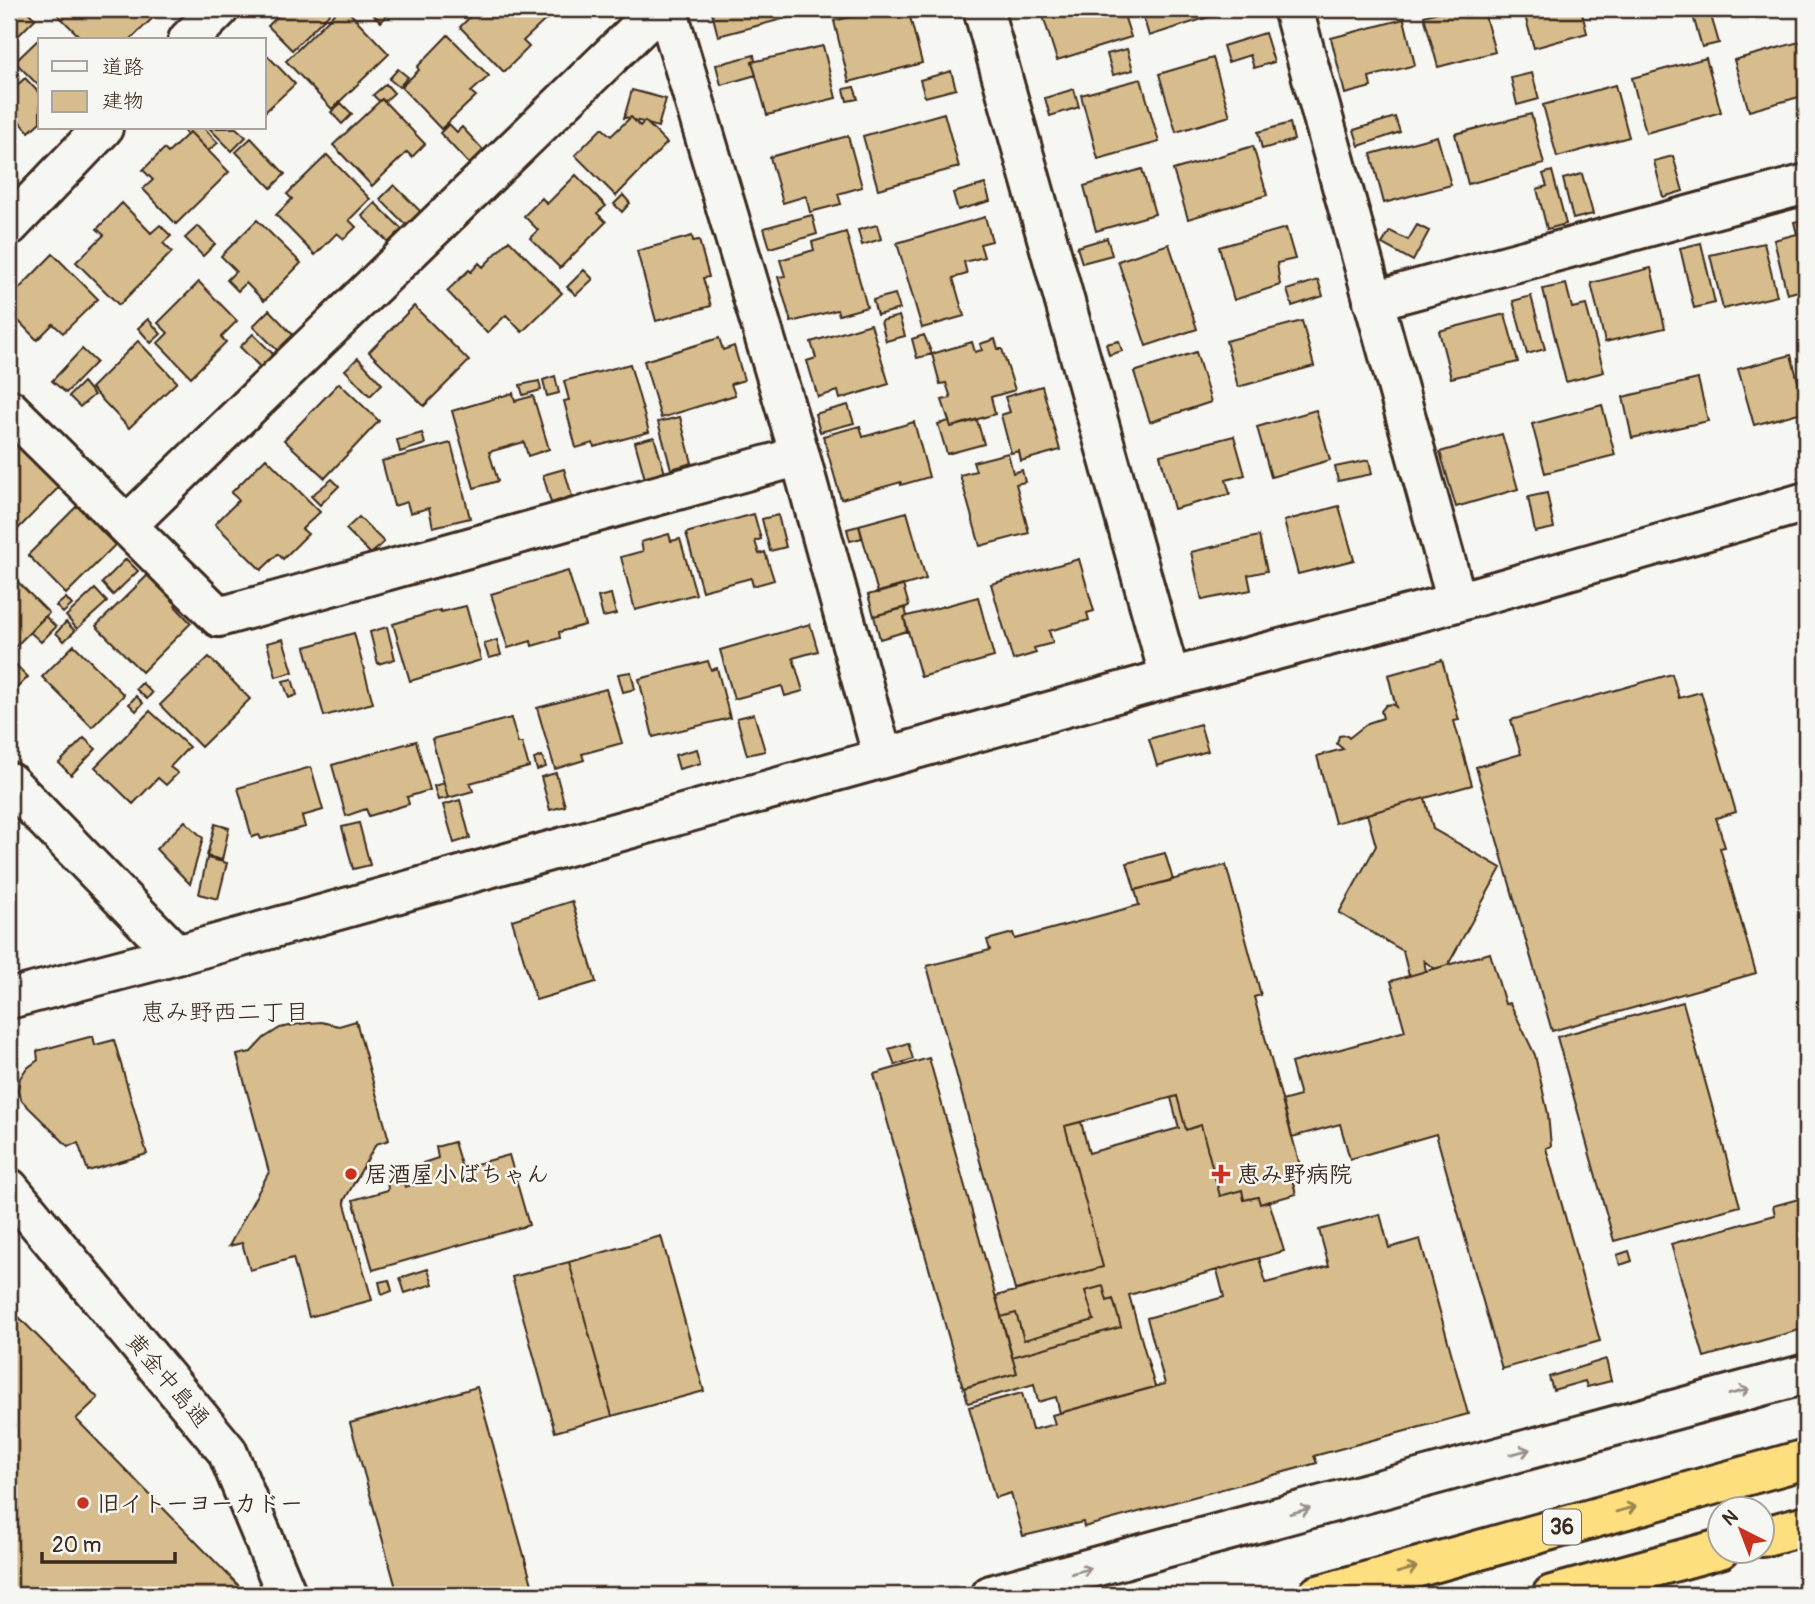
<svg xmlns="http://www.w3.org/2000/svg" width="1815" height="1604" font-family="Pangolin,'Klee One',sans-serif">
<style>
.building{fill:#d7bd8d;stroke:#3b2a1e;stroke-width:2}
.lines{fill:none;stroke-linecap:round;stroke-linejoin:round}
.minor-casing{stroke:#3b2a1e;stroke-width:44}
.highway-casing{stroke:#3b2a1e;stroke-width:44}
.minor{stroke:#f6f6f2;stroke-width:38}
.highway{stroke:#fedf80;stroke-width:38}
.oneway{stroke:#989088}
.oneway2{stroke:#9c844f}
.poi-dot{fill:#c8321e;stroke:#f6f6f2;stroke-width:2.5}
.labels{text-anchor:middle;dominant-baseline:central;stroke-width:5;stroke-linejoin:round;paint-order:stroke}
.shield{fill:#f6f6f2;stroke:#73675e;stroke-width:2}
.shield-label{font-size:21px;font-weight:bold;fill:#3b2a1e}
.poi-label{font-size:23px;font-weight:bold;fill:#3b2a1e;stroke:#f6f6f2;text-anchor:start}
.street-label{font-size:23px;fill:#3b2a1e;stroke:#f6f6f2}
.neighbourhood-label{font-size:24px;fill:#3b2a1e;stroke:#f6f6f2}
</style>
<rect width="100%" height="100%" fill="#f6f6f2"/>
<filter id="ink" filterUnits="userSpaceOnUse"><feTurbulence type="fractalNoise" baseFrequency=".0143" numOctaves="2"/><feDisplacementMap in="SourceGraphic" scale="14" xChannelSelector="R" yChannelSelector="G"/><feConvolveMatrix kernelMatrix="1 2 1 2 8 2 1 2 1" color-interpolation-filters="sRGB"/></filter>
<g filter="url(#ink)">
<path class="building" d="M9,9h16l10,10 -26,26z
M52,9h110l-32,31h-47z
M285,9h49l-42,41 -24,-24z
M339,9h7l43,45 -57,55 -46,-48z
M368,9h25l-12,13z
M478,9h79l-34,32 6,6 -25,25 -44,-45z
M711,9h90l1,5 -84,22z
M881,9h27l14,54 -73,19 -15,-61z
M1009,9h31l-30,6z
M1064,9h58l9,28 -74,23 -14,-44z
M1141,9h73l1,6 -66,21z
M1449,9h34l12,43 -57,15 -14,-51z
M1523,9h58l6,24 -53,15z
M1616,9h31l-29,8z
M1691,9h18l10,34 -17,4z
M1716,9h40l-37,9z
M1404,19l11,46 -46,12 2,10 -26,7 -14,-56z
M1265,33l9,29 -20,6 -4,-13 -22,7 -5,-16z
M448,35l41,41 -18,16 5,4 -35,33 -40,-42 18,-17 -2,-3z
M42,36l4,4h-6v47l-25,-25z
M1803,41l3,11v43l-57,16 -15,-51z
M823,46l13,52 -69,17 -15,-53z
M1127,49l6,21 -20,5 -6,-21z
M264,52l31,32 -31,29z
M754,55l1,6 -3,1 4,13 -35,10 -5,-20z
M1213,58l17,58 -54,16 -17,-58z
M1706,58l15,54 -75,21 -14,-55z
M398,69l10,8 -9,10 -10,-8z
M951,71l5,18 -31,8 -5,-17z
M1532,73l7,26 -22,6 -6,-27z
M25,78l15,16v28l-11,10 -20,-22v-17z
M1141,79l18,63 -61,17 -17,-64z
M386,84l8,9 -10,9 -2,-3 -3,2 -6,-6z
M1615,85l14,52 -72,20 -14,-52z
M854,87l4,12 -11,2 -3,-12z
M1074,89l5,18 -29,9 -5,-18z
M632,90l34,9 -8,28 -10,-3 -3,-3 -2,1 -9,-2 -3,-3 -7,1z
M382,99l43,45 -13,13 -5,-5 -35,34 -39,-41z
M341,103l11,11 -10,10 -11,-12z
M944,113l15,54 -81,22 -15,-53z
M1531,114l13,50 -76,20 -13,-50z
M631,117l9,9 5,-5 22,22 -51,53 -41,-41 27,-27 9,8z
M1395,117l5,15 -41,14 -5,-16z
M1290,123l4,17 -32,9 -4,-17z
M449,124l8,8 5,-5 24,26 -14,14 -32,-34z
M181,128h23l14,15 -10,8 -18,-19 -3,3z
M209,128h27l10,9 -14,14z
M190,132l39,40 -53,52 -33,-35 10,-9 -10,-10 21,-21 4,4z
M848,136l14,51 -24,7 3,10 -31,8 -4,-16 -23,7 -13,-46z
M1437,136l14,49 -67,18 -13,-49z
M251,138l34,36 -14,14 -35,-36z
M1253,146l14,49 -79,24 -15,-49z
M327,155l43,44 -21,21 7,7 -12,12 -7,-6 -22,22 -39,-40 16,-16 -5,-5z
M1673,156l10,35 -20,6 -9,-36z
M1142,169l13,45 -59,17 -12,-45z
M1552,171l14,53 -19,5 -10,-40 10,-3 -4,-12z
M1582,174l11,40 -20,5 -10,-40z
M576,175l30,31 -9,7 9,9 -46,46 -30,-30 8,-8 -14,-14 18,-18 5,6z
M985,184l5,17 -32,9 -5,-17z
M394,185l29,29 -14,14 -29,-29z
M623,195l7,8 -8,9 -8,-8z
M122,203l29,30 9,-8 11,11 -8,7 9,9 -53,53 -43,-43 28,-27 -7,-6z
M375,203l30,29 -13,14 -30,-30z
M812,215l5,19 -47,14 -6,-20z
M985,217l7,24 -12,3 4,13 -20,5 3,12 -14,4 11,38 -42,12 -25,-85z
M1806,219v70l-19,5 -13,-54 23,-6 -3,-12z
M257,220l44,43 -37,38 -18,-18 -8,8 -11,-11 9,-9 -15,-15z
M877,225l4,14 -19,6 -4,-15z
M1417,225l12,6 -16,30 -31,-17 8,-13 18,9z
M198,226l17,18 -12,12 -18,-18z
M1286,228l9,31 -18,4 3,22 -46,15 -15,-53z
M846,232l21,75 -28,8 -2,-5 -46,12 -13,-45 7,-1 -5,-16 34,-10 -2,-8z
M692,236l1,5 6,-1 10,37 -6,1 8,28 -55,15 -19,-70z
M1107,238l5,17 -30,8 -5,-16z
M509,240l53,53 -40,39 -16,-17 -19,18 -40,-42 22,-21 2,2 8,-9 4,4z
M1701,243l14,60 -21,5 -14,-60z
M1764,243l13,53 -54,13 -13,-54z
M1169,244l28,85 -51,17 -28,-85z
M53,254l45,45 -35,34 -10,-9 -16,16 -28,-29v-12z
M1651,268l14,60 -60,14 -14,-59z
M584,270l9,9 -17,16 -9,-8z
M1318,280l5,16 -31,10 -5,-16z
M199,282l38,39 -16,16 5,5 -35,35 -33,-34 10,-10 -10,-10z
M1566,284l6,24 14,-3 18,67 -38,10 -23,-93z
M895,294l5,15 -23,6 -4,-15z
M1531,296l14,53 -18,5 -14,-53z
M414,306l55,55 -45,45 -55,-54z
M269,310l27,28 -16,15 -27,-27z
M1505,314l13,48 -67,16 -12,-47z
M899,316l6,20 -19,5 -5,-20z
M148,319l13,15 -10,9 -13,-15z
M1302,321l12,45 -76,21 -12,-46z
M871,324l18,60 -49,15 -2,-8 -20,6 -11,-36 9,-3 -5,-16z
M253,334l24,24 -13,13 -24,-24z
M924,335l8,19 -15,4 -5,-19z
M719,338l4,12 11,-4 10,34 -13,4 4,11 -74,23 -17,-57z
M995,339l3,10h4l13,41 -24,7 4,17 -44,13 -9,-27 9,-2 -5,-15 -6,1 -8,-30 40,-12 3,10 7,-2 -2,-6z
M138,341l39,41 -48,46 -38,-40z
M1119,341l3,10 -13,4 -3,-11z
M82,349l14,13 -30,31 -14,-12z
M1196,352l15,50 -61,20 -16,-50z
M1791,355l15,56 -52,14 -16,-56z
M358,358l24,26 -12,12 -25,-26z
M630,364l19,68 -55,15 -1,-4 -17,5 -12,-47 5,-1 -5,-19z
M555,376l4,17 -12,3 -4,-16z
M1698,379l10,42 -76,17 -9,-41z
M539,381l2,9 -18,5 -3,-10z
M83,382l11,13 -14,12 -11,-11z
M339,383l40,38 -54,57 -41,-38z
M1042,386l18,64 -39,11 -2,-10 -8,2 -10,-38 9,-3 -5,-15z
M513,393l2,8 18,-5 16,53 -21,7 -4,-14 -35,10 9,29 -24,7 -22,-77z
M848,405l6,18 -34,9 -5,-18z
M1602,405l13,50 -70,18 -13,-49z
M1316,410l14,50 -59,17 -14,-50z
M680,417l12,46 -21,6 -13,-47z
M977,420l7,24 -37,10 -9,-30 11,-3 2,6z
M914,422l15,55 -28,8v-3l-60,17 -18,-63 37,-10 3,11z
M422,433l3,11 -25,8 -3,-12z
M1502,434l16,55 -62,18 -16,-55z
M1234,436l11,39 -19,5 4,14 -56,15 -14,-54z
M654,437l11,36 -20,6 -10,-37z
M11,438l49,48 -45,46 -6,-6v-86z
M451,443l19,75 -37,9 -4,-19 -19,5 -3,-11 -13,4 -12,-45z
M1008,453l5,20 9,-3 3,12 -9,2 13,49 -49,13 -20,-71 16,-4 -3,-9z
M266,458l54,54 -18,17 6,5 -25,25 -5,-5 -17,16 -46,-46 24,-24 -8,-7z
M1369,460l3,14 -34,7 -3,-14z
M564,469l8,27 -21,7 -8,-28z
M332,479l7,7 -19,19 -9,-9z
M1547,493l7,35 -19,4 -7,-35z
M77,506l38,39 -49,49 -38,-39z
M1339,506l15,54 -56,14 -14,-53z
M907,512l19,67 -48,14 -19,-68z
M754,514l7,25 -6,2 4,13 6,-2 9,28 -21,6 -2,-8 -49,13 -16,-58z
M778,515l8,32 -16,4 -8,-32z
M359,517l25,25 -13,12 -25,-25z
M859,526l3,12 -12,3 -3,-12z
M669,534l2,7 9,-2 16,55 -61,16 -14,-53 22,-6 -2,-9z
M1259,536l8,35 -19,4 3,15 -49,10 -11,-48z
M126,559l12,12 -25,24 -11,-12z
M1079,559l15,52 -7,2 2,7 -40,11 4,12 -19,5 2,5 -23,7 -22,-76z
M157,566l30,30 -12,10 16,17 -49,49 -46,-46z
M568,571l17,54 -26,7 1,6 -28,8 -1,-5 -23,7 -17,-54z
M9,573l40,40 -40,40z
M903,585l6,21 -35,10 -6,-21z
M95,589l12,13 -30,27 -11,-13z
M611,594l5,20 -13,3 -5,-20z
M978,597l16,60 -73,20 -17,-60z
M66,598l6,7 -9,8 -7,-7z
M466,606l15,54 -71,21 -17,-57 47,-14 1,2z
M905,608l2,8 -3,1 3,14 -27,8 -6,-23z
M45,616l11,11 -15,15 -11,-10z
M66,622l9,9 -11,10 -8,-8z
M810,624l8,27 -25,7 10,33 -18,5 -3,-10 -48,13 -14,-49z
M387,627l8,32 -17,5 -8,-32z
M354,633l19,70 -49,13 -19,-69z
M283,639l10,33 -17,5 -9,-34z
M497,640l4,15 -12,3 -5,-14z
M74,645l50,50 -32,32 -50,-50z
M209,657l41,42 -49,48 -41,-42z
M9,658l19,19 -19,19z
M1442,660l17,60 -5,1 18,64 -137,38 -18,-67 26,-7 -6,-5 2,-8 7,-1 3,3 19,-15 15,-5 -2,-7 5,-6 6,-1 4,3 -8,-32z
M708,661l3,9 6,-2 13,50 -77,19 -14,-58z
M631,672l4,17 -12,3 -5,-18z
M1672,674l7,24 22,-6 35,120 -20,6 9,29 -5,1 36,125 -204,58 -76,-264 45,-13 -10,-34z
M292,679l5,16 -8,3 -6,-17z
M142,683l10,10 -5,6 -11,-10z
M606,689l16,54 -40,11 2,6 -29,9 -18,-61z
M136,696l7,7 -7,8 -7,-7z
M150,711l39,36 -19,20 8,6 -12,12 -8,-7 -25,26 -38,-37z
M754,714l11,37 -18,4 -10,-37z
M511,718l7,25h4l7,24 -59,16 3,8 -25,7 -16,-59z
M1200,724l8,27 -51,15 -8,-27z
M84,738l12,11 -25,26 -12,-12z
M416,741l14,49 -23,7 2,7 -40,12 -3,-7 -20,7 -14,-51z
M697,749l4,14 -22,6 -4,-14z
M542,756l4,11 -9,3 -3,-11z
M311,767l12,43 -21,6 3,11 -44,12 -2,-4 -7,2 -14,-49z
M556,773l9,33 -15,4 -9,-33z
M444,783l4,15 -10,2 -4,-14z
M1425,798l8,31 68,39 -53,97 -13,4 -11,-8 2,10 -17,5 -6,-25 -64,-38 37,-67 -9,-32z
M460,800l10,38 -16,5 -11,-38z
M185,821l18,17 -13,46 -34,-35z
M359,823l11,42 -17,4 -11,-42z
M215,824l14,4 -7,32 -15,-4z
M1165,853l8,27 -38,10 -8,-27z
M207,858l20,5 -9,36 -19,-5z
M1226,865l35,130 -7,2 48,176 -11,2 5,19 -36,10 -2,-7 -14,3 -2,-10 -22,6 -19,-71 -15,5 -9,-34 -112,30 38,141 -88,23 -88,-324 63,-16 -3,-10 26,-7 2,6 124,-34 -4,-15z
M572,901l24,81 -60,18 -24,-80z
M1490,953l15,51 5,-1 25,52 13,59 3,32 -5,2 54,193 -98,28 -66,-235 -86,25 -10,-35 -48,13 -10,-36 18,-5 -9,-33 114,-32 -14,-50z
M1683,1002l57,204 -126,35 -57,-204z
M356,1021l33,119 -13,4 -32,57 28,99 -63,17 -16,-59 -43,12 -8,-27 -13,3 40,-74 -32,-117 14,-3 13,-14 16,-10 19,-4 22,-2 18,4z
M93,1036l2,9 19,-5 33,114 -59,17 -10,-28 -10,3 -46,-45 -4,-10 2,-13 6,-9 12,-9 -1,-9z
M908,1043l5,16 -18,6 -6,-16z
M929,1058l88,315 -54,15 -89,-314z
M1177,1096l9,34 15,-5 19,71 22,-6 2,10 14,-3 2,7 9,-3 15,50 -155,44 26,92 -95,26 -4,-16 -18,5 -4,-18 -66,19 -4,-15 53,-15 -5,-16 109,-30 -8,-28 -6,2 -4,-15 -18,5 9,29 -70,20 -8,-27 -15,4 -5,-21 107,-29 -38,-141 16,-4 8,31 90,-25 -8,-30z
M454,1142l8,26 47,-13 20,70 -156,45 -20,-70 35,-10 -1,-13 14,-6 4,16 23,-7 -5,-17 15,-5 -2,-11z
M1806,1197v131l-102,29 -33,-113 104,-29 -2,-9z
M1380,1214l9,34 31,-9 48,175 -154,42 3,7 -233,64 -1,-5 -60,14 -12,-43 -16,5 -26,-91 53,-14 10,37 23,-6 -3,-9 113,-31 -18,-66 77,-21 -7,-27 42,-12 7,25 63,-17 -10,-36z
M661,1236l43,155 -92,25 -43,-154z
M1629,1251l3,10 -12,4 -3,-10z
M569,1262l43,154 -57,16 -43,-155z
M428,1269l5,15 -28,9 -5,-15z
M389,1280l3,11 -10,4 -3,-13z
M1103,1286l4,15 6,-2 8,28 -109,30 -11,-40 15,-4 8,27 70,-20 -9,-29z
M9,1307l89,91 -22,21 164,168 -9,8h-222z
M1606,1359l5,22 -24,6 -2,-6 -32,9 -4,-13z
M477,1387l58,208h-137l-48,-172z"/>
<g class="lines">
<defs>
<path id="minor" d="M667,9l133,447 83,302
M983,9l187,669
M1293,9l164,593
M188,40l31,-31
M9,226l94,-98
M1373,301l433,-117
M9,409l210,208 581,-161
M127,525l532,-516
M9,782l168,173
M9,999l168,-44 993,-277 287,-76 349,-100
M9,1188l218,263 60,144
M991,1595l815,-221"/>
<path id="highway" d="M1762,1537l44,-12
M1318,1595l488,-136
M1552,1595l168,-46"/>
</defs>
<use href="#minor" class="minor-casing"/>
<use href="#highway" class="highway-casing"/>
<use href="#minor" class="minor"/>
<use href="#highway" class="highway"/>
</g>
<defs><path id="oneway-shaft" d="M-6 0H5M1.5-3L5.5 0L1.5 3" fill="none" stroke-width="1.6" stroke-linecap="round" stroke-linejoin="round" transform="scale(1.75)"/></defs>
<g class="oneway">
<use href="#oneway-shaft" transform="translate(1739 1392) rotate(-15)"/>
<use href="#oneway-shaft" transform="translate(1520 1452) rotate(-15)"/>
<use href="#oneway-shaft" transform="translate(1300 1511) rotate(-15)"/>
<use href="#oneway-shaft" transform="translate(1081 1571) rotate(-15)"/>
</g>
<g class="oneway2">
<use href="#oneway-shaft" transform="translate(1626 1509) rotate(-16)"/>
<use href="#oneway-shaft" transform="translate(1407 1570) rotate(-16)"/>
</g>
</g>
<g class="poi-dot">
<circle cx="351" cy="1174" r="7"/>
<path d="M1217.5 1163.5h7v7h7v7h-7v7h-7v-7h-7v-7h7z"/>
<circle cx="83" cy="1503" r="7"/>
</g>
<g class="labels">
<rect class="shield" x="1543" y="1509.5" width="38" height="35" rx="5"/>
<g class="shield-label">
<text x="1562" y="1527">36</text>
</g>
<g class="poi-label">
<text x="365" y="1174">居酒屋小ばちゃん</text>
<text x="1237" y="1174">恵み野病院</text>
<text x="97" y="1503">旧イトーヨーカドー</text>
</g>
<g class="street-label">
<text transform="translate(168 1380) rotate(50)">黄金中島通</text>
</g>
<g class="neighbourhood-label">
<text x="225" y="1012">恵み野西二丁目</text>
</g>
</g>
<rect width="1815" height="1604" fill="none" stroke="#f6f6f2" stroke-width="35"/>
<rect x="18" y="18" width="1780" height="1569" fill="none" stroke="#3b2a1e" stroke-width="2.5" filter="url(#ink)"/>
<rect x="38" y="38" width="228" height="91" fill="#f6f6f2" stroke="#aba49d" stroke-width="2"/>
<rect x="52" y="61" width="35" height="10" fill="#f6f6f2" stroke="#aba49d" stroke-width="2"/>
<text x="102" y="74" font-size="21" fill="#3b2a1e">道路</text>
<rect x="52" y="91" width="35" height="21" fill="#d7bd8d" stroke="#aba49d" stroke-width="2"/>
<text x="102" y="108" font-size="21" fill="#3b2a1e">建物</text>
<g transform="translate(1741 1530) rotate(318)"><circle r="33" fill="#f6f6f2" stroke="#aba49d" stroke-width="2"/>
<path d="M0-5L12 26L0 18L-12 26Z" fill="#c8321e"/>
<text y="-10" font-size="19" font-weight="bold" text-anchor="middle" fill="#3b2a1e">N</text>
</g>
<path d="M42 1552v10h133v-10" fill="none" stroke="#3b2a1e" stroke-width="3.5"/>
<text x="52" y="1552" font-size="21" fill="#3b2a1e" stroke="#f6f6f2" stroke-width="5" paint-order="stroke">20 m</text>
</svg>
